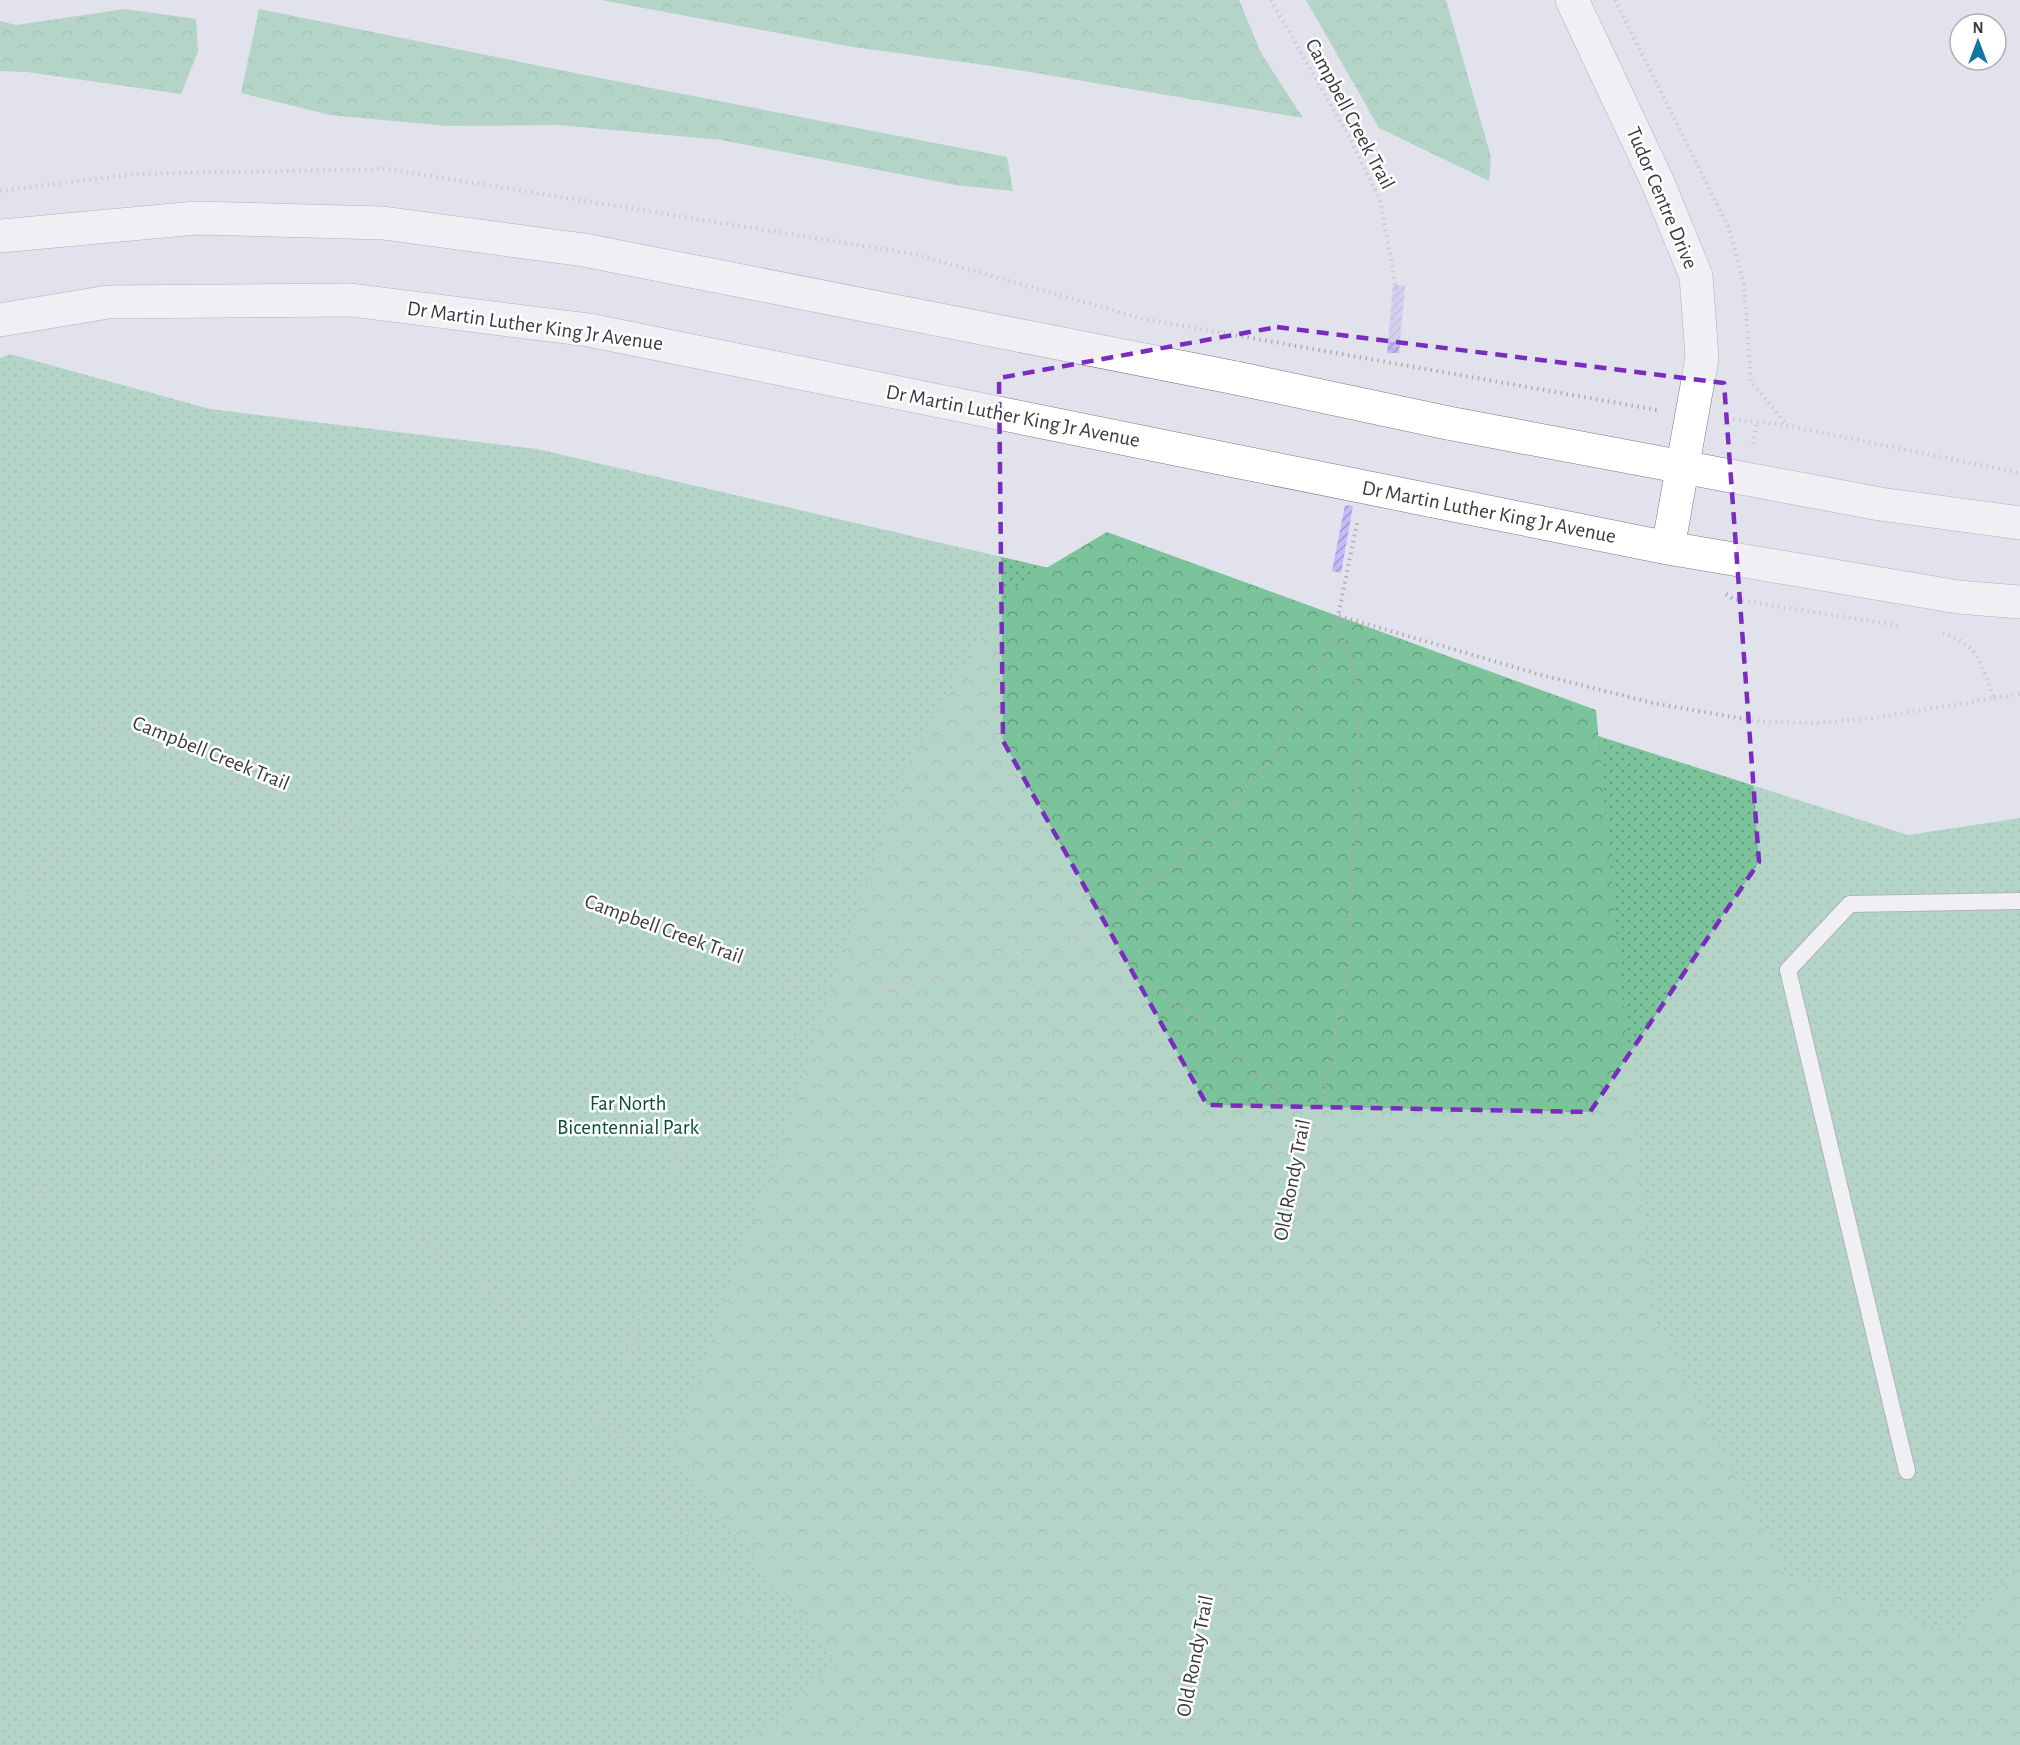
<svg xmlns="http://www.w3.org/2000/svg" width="2020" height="1745" font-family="'Alegreya Sans',sans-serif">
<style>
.green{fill:url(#green-dots)}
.forest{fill:url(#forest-crowns)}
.building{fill:url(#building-hatch)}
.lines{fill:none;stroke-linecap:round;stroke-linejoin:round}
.lane-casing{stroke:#777880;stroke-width:18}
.secondary-casing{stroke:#777880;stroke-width:34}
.path{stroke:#acadb4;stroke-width:4;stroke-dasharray:1.5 4.5;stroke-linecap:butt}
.lane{stroke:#fff;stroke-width:16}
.secondary{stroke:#fff;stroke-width:33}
.secondary-bridge-casing{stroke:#777880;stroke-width:34;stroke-linecap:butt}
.secondary-bridge{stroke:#fff;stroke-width:33}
.marked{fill:none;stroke:#7b2cbf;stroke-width:4.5;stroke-dasharray:12 8;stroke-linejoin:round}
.labels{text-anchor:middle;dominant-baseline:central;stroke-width:5;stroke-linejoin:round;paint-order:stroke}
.street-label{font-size:21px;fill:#3a3a3e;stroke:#fff}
.park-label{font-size:21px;fill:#095132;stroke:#fff}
</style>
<defs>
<pattern id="green-dots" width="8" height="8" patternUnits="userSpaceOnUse" patternTransform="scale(1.5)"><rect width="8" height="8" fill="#7bc39a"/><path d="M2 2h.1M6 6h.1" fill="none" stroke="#669f7f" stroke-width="1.8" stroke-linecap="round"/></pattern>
<pattern id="forest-crowns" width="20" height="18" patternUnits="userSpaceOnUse" patternTransform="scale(1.5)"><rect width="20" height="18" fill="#7bc39a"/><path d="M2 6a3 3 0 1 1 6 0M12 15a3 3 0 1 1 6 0" fill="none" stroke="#669f7f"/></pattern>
<pattern id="building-hatch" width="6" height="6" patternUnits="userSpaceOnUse" patternTransform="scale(1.5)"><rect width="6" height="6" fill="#c5baf9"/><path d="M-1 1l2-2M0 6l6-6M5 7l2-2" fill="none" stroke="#a198cb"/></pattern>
</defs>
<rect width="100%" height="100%" fill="#e1e2eb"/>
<path class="green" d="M10,354l200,55 327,40 598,139 773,247 112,-17v927h-2020v-1387z"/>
<path class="forest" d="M601,0h638l22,53 42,65 -304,-51 -146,-20z
M1306,0h140l45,157 -2,24 -110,-53z
M125,9l71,10 2,33 -17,42 -154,-22 -27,-1v-50l16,4z
M259,9l336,68 412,80 6,34 -57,-6 -235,-45 -162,-15 -112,1 -117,-11 -89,-22z
M1107,532l489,178 56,604 134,260 174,63 60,-77v185h-1278l96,-82 -166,-209 115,-332 116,-350 108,-183z"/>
<path class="building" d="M1393,284l12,2 -6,67h-12z
M1345,505l8,1 -12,67 -9,-2z"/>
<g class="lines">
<defs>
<path id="lane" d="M1907,1471l-119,-501 62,-66 170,-3"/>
<path id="secondary" d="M1572,0l86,183 38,93 6,82 -34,190
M0,236l196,-18 187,5 201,27 652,128
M0,320l108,-18 243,-2 238,30 641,130
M1448,423l432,81 140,19
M1429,500l239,48 71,12 219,37 62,5"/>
</defs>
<use href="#lane" class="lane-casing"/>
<use href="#secondary" class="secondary-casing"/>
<path class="path" d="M1271,0l81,142 29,61 15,84 -5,67
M1615,0l114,228 15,56 7,98 36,43
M0,191l134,-17 253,-5 527,85 230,65 513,91
M1727,419l52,5 241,49
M1753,444l4,-22
M1726,594l7,5 168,27
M1339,616l206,60 108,27 108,19 55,1 58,-5 120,-20c-15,-38 -13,-51 -53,-66
M0,684l670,267 57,19 61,13 54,4 53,-2 96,-17 84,-32 36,-21 58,-45 53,-49 42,-54 35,-55 23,-53 16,-43 20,-97
M1994,698l26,-4
M0,927l15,-25 85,-102 60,-51
M1075,936l134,89 69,72 30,78
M0,1207l82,-35 137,-12 189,66 124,101 70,85 214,290 108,43
M398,1745l147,-213 57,-120 24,-50 56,-219 87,-96 123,-60
M1192,1745l155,-763 13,-282 -22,-83"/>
<use href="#lane" class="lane"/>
<use href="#secondary" class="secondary"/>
<defs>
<path id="secondary-bridge" d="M1236,378l212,45
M1230,460l199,40"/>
</defs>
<use href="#secondary-bridge" class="secondary-bridge-casing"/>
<use href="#secondary-bridge" class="secondary-bridge"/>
</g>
<path d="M0 0H2020V1745H0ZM1277,327l447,56 35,479 -169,250 -383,-7 -204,-364 -4,-363z" fill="#e1e2eb" fill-opacity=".55" fill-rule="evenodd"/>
<path class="marked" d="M1277,327l447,56 35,479 -169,250 -383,-7 -204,-364 -4,-363z"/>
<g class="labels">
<g class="street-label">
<text transform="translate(1350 114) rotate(62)">Campbell Creek Trail</text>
<text transform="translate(1662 198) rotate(67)">Tudor Centre Drive</text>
<text transform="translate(535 326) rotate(8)">Dr Martin Luther King Jr Avenue</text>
<text transform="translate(1013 416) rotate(11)">Dr Martin Luther King Jr Avenue</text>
<text transform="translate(1489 512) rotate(11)">Dr Martin Luther King Jr Avenue</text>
<text transform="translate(211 753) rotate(22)">Campbell Creek Trail</text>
<text transform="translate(664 929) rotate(20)">Campbell Creek Trail</text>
<text transform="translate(1292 1180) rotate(-79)">Old Rondy Trail</text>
<text transform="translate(1195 1656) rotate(-79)">Old Rondy Trail</text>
</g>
<g class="park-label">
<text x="628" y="1103">Far North<tspan x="628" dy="24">Bicentennial Park</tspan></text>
</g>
</g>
<g transform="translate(1978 42)"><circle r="28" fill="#ffffff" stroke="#b0b0b2" stroke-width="1.5"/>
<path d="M0-4.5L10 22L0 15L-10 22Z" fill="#1575a2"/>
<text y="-9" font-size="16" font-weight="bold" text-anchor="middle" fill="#3a3a3e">N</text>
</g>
</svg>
